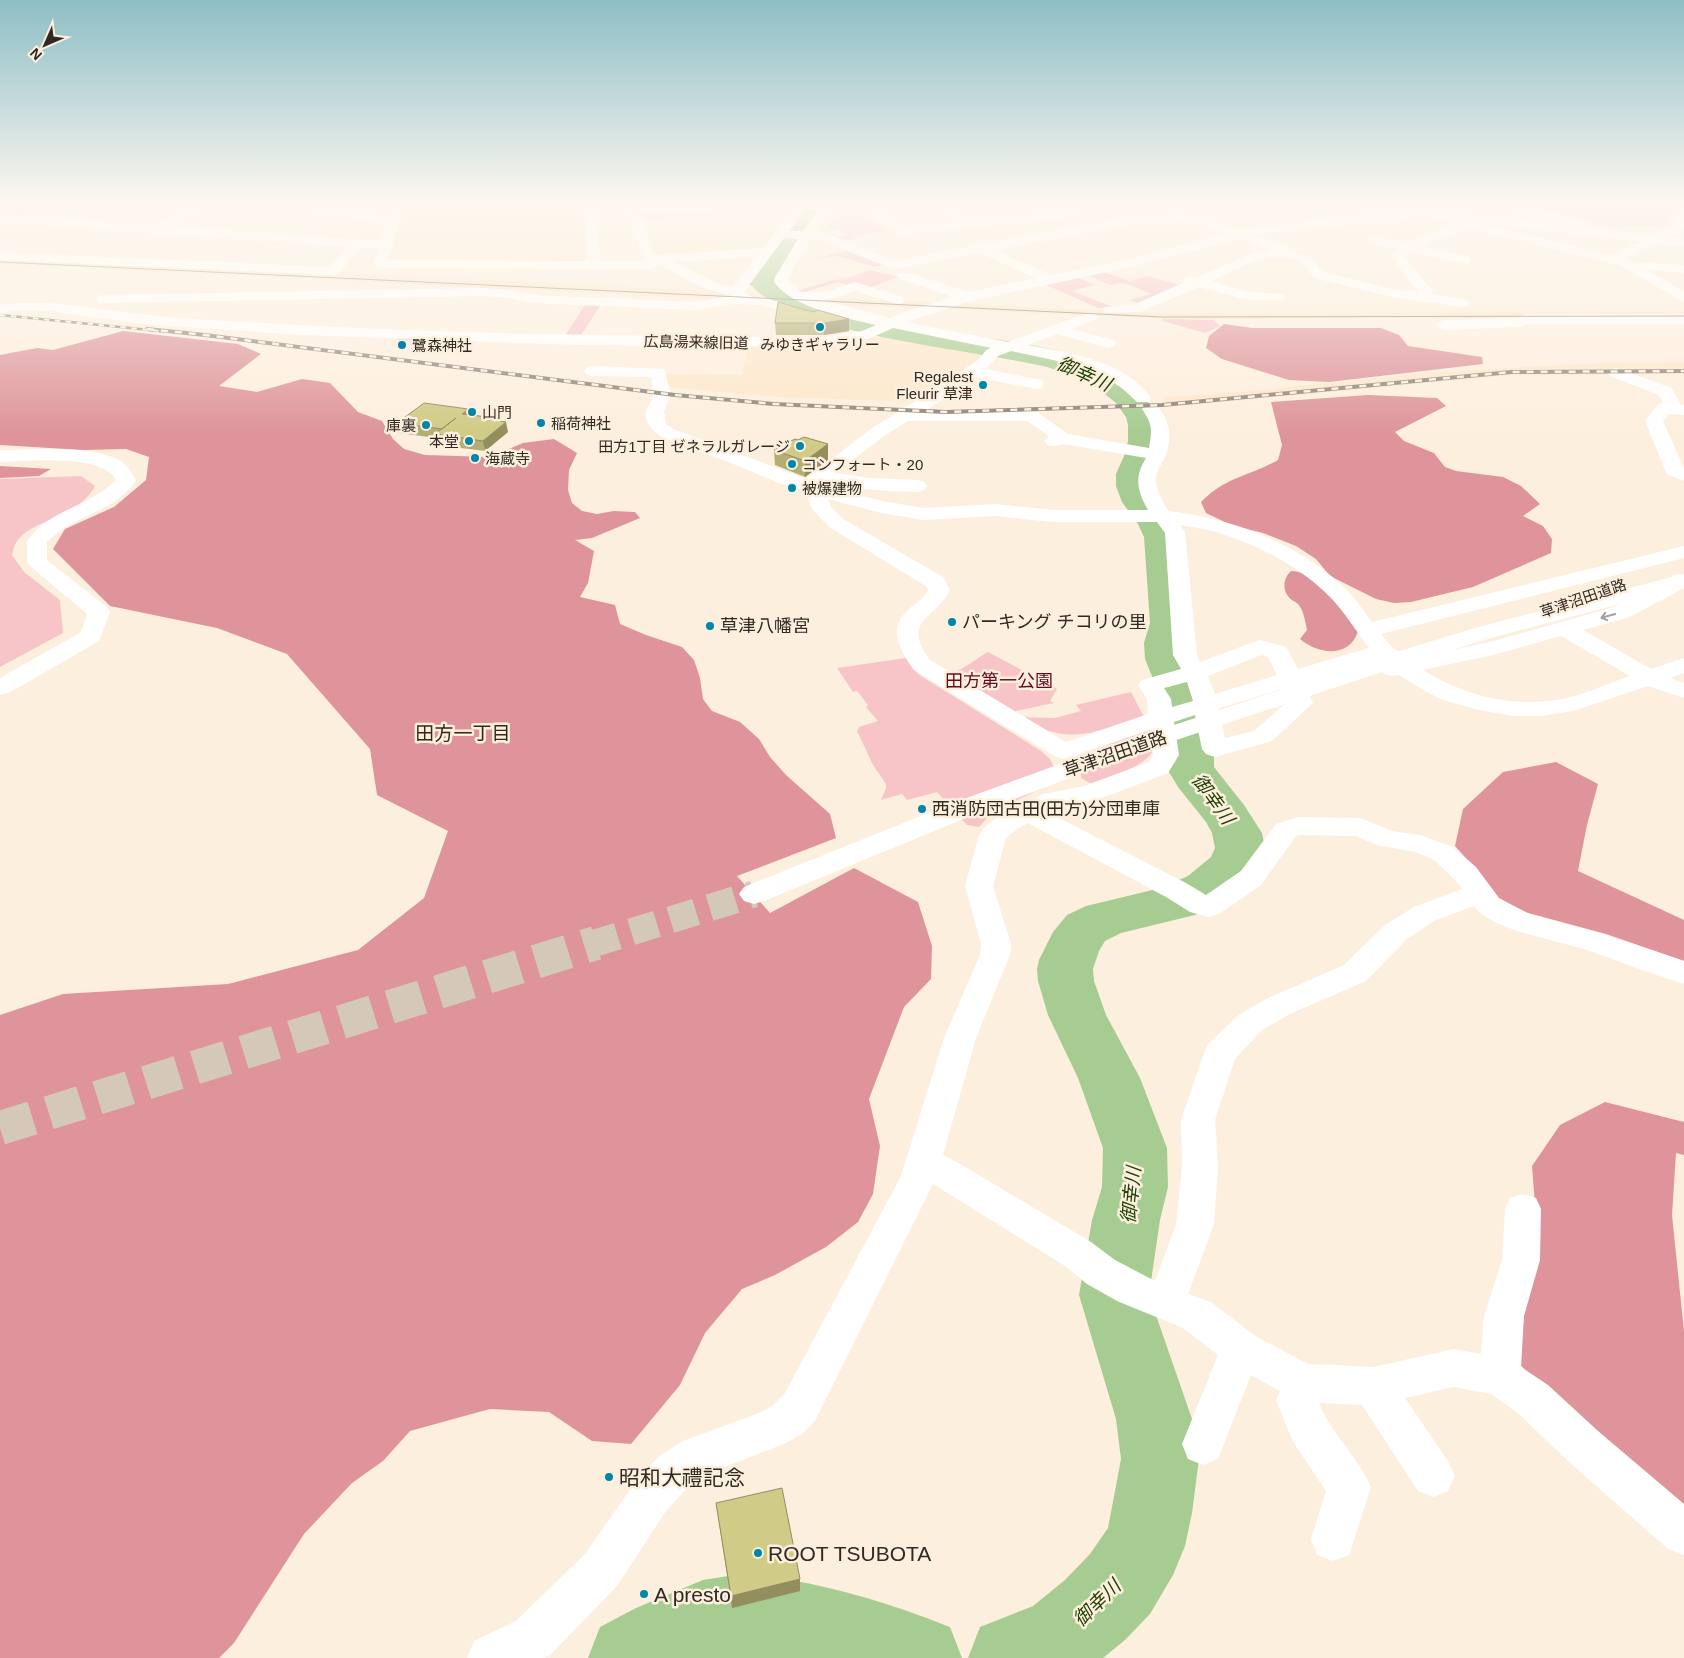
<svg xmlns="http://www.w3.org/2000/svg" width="1684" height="1658" font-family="Arial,'Noto Sans JP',sans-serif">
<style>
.built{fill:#fde7ca}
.green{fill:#f7c5c8}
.forest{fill:#de949a}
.water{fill:#a6cc91;stroke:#839b70}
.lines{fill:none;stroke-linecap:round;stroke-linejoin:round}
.river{fill:#a6cc91;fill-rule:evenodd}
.secondary-tunnel-far1{stroke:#d4c8b8;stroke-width:27;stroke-dasharray:27 14;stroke-linecap:butt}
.secondary-tunnel{stroke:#d4c8b8;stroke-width:34;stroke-dasharray:34 17;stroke-linecap:butt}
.street{fill:#fff;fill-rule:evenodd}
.secondary{fill:#fff;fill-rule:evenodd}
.highway{fill:#fff;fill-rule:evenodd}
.tram{stroke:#90867a;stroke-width:1}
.rail-far1-casing{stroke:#90867a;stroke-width:2.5}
.rail-casing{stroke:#90867a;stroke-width:4}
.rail-far1{stroke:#fdefde;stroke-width:2;stroke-dasharray:5.5;stroke-linecap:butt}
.rail{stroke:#fdefde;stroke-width:2.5;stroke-dasharray:7;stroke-linecap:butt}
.wall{fill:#b3af73}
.shaded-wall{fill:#928e5e}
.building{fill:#d0cb86;stroke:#928e5e}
.oneway{stroke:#a29f9c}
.poi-dot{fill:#0286a8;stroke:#fdefde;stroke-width:2}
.labels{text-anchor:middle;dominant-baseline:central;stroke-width:5;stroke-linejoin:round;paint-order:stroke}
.far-street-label{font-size:15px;fill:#302a22;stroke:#fdefde}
.far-poi-label{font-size:15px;fill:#302a22;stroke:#fdefde;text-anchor:start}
.poi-label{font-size:18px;fill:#302a22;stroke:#fdefde;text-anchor:start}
.park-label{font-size:18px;fill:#630a20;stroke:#fdefde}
.street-label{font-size:18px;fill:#302a22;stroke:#fdefde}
.water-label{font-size:19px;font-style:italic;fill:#204203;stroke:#fdefde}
.neighbourhood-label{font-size:19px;fill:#342716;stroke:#fdefde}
.near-poi-label{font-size:21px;fill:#302a22;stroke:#fdefde;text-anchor:start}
</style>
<rect width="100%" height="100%" fill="#fdefde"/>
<path class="built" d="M407,202h180l1,60h-204z
M648,233h129l-14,17 -107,6z
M0,257l719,34 34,2 14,7 -63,-1 -704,-35z
M827,298l334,15 523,-1v5l-517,2 -363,-16z
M879,334l99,21 4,4 -60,43 -144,-5 -112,-10 -2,-13 78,1 6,-30z
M1684,362v12l-172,1 -343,32 -7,-10 47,-2 230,-23 164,-9z"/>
<path class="green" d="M63,202l-45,16 -18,-2v-13l2,-1z
M1513,202h165l-12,23 -53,2z
M713,208l-1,9 -47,-2 -1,4h-22l-10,-10z
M864,215l22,16 -32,5 3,2 -18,4 -10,-3 19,-5 -20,-7 4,-6h5l3,-5z
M850,250l37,14 -12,3 -37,-11 -24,3z
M870,270l29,7 -31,11 -17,-2 -14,-4 -35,11 -6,-2 32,-9 -1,-1 21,-3z
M1103,272l27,9 17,-5 36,10 -43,18 -10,-4 21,-6 -27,-11 -14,2 -23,-10z
M1077,277l17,8 -22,6 41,16 -15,1 -54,-24z
M587,302l15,1 -22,34h-16z
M1162,319l52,1 6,6 -15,7 -42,-12z
M400,337l45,2 -10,11h-20l7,-9 -25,-1z
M81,476l14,10c-18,34 -66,33 -79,57 -2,3 -3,8 -4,12l12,17 36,28 3,33 -63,34v-188z
M988,652l69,37 -7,12 4,2 -43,9 -60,-38c16,-7 23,-14 37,-22z
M906,658l12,16 123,77 9,8 5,10 -7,16 -55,27 -14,15 -12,-2 -30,-33 -30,8 -5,-6 -21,6 5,-12v-4l-13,-19 -16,-34 2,-4 19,-6 -12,-14 2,-2 -11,-14 -4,1 -16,-24z
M1131,692l13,25c-32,10 -64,25 -98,13 -9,-3 -18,-9 -27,-13l36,1 26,-7 -5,-6z
M1151,729c0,6 3,14 2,20 -3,16 -46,29 -60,36l-12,-7c-2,-11 7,-23 15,-29z"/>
<path class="forest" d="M1224,324l28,4h129l18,7 9,11 74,11 1,7 -154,18 -40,-2 -67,-21 -16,-11 3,-12z
M123,331l115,13 23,10 -42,32 38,6 45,-13 28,4 28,29 24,9 11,18 11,10 21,6 64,2 34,-14 31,-4 23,14 -8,17 -1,20 4,13 10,8 15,3 17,-3 21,1 5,6 -48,20 -17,2 19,11 -6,32 -8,14 35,8 5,19 26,11 36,12 12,13 6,18 3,21 9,12 28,11 19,17 11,18 16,18 44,39 6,24 -99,38 33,37 84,-45 64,34 14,44 -1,33 -27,28 -35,92 11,47 -7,48 -15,28 -32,25 -51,28 -33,14 -37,44 -25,52 -49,59 -39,-3 -43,-29 -59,-3 -80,22 -27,30 -31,22 -48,51 -70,109 -15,15h-219v-643l63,-21 165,-10 130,-34 66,-52 24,-67 -71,-36 -7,-46 -83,-95 -70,-26 -107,-22 -57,-57 12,-20 49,-22 32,-27 3,-23 -23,-8 -43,1 -83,-5v-90l37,-7 16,2z
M1368,395l69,3 9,8 -51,26 9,9 30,12 11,14 11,4 47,6 18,9 19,18 -17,12 20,10 9,13 -1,14 -78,34 -62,15 -17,1 -18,-4 -46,-23 -14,-17 -20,-13 -33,-13 -32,-8 -25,-12 -5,-11c24,-25 49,-26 77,-42l4,-15 -11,-43z
M0,466l51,3 -12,7 -39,2z
M1291,571c25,-1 53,42 67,60 -8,27 -39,24 -58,8l7,-9c-2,-9 -3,-19 -9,-26 -3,-3 -8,-4 -10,-8 -6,-7 -4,-19 3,-25z
M1556,762l42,22 -11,41 -9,46 106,49v41l-78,-27 -78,-21 -34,-16 -14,-23 -25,-28 8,-37 40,-37z
M1605,1102l79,20v33l-8,-2 -4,62 12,116v188l-121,-107 -46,-51 1,-40 20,-78 -6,-77 28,-41z"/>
<path class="water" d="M808,202h17l-48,71c0,16 8,22 19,33l-33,-14 -14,-9z"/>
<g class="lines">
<path class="river" d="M806,202h22l-51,79c38,33 120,42 169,51 64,11 157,14 200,68 5,6 11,12 13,20 8,26 -13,46 -7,67 4,19 24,31 29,50 3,10 3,23 4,34 2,17 5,34 5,51 0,11 -4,21 -3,34 1,12 11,23 15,35 6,21 8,44 12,65v11l30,38 18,28 3,15 -6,18 -8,12 -25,22 -31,15 -74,18 -16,8 -6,10 -6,18 1,12 12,34 34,63 27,70 1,39 -8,33 -11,75 43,124 7,40 -7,54 -7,33 -12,29 -23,39 -25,26 -22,18h-135l12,-31 53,-21 32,-26 25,-26 18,-26 13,-69 -5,-40 -37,-124 13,-75 10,-33 1,-39 -25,-70 -30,-63 -10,-34 -1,-12 2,-9 14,-28 14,-17 19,-9 75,-18 27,-12 23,-19 4,-9 -3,-15 -6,-11 -28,-35 -12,-20 2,-11 -10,-65 -13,-32 -1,-16 6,-20 -6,-86 -6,-13 -16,-22 -6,-16v-12l8,-18 4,-15v-16l-2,-8 -10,-14 -20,-16 -23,-12 -26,-8c-64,-16 -262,-33 -297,-84z
M754,1575c67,7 134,27 196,52l12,31h-374l12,-31 36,-19 67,-28 25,-4z"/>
<path class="secondary-tunnel-far1" d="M592,944l162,-50"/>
<path class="secondary-tunnel" d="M0,1128l596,-185"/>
<path class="street" d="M201,202h16l-45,24 193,14h15l7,-17 -127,-17 -6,-4h36l100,13 5,-13h12l-15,42 1,3 -5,13 198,1 -1,-59h12l3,59h44l-14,-41 -18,-18h13l3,2 270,-2 -6,4h-13l26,20 52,-5 -22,-19h14l22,17 107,-10 6,4 -6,4 -176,17 -5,-1 -33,-26 -32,1 -16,24 10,1 68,28 77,-15 6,-3 5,1 134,-25 57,-5 -3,-5 6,-4 4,1 5,8 21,2 32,15 92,-13 56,-1 18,-9 6,4 -2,6 -20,7 -58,1 -76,9 58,23 9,12 11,4 60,15 27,3 -29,-36 6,-7 -27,-6 -2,-3 2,-3 5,-1 33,7 47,-19 -4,-3 -1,-5 6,-4 4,1 3,6 149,36 61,-28 8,-15 4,-1v17l-2,4 -57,26 8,4 51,3v8l-37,-3 37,22v10l-65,-37 -151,-37 -47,18 48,11 2,3 -2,3 -5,1 -54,-12 -6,4 27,33 2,3 -1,2 35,6 2,3 -2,3 -5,1 -70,-10 -70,-17c-16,-6 -10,-9 -20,-16 -27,-20 -65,6 -90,17l36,11 35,2 2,3 -2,3h-36l-48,-13 -59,25 -35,1 -2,-3 2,-3 28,-2 52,-23 -1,-2 2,-3h11l57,-24 15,-3 -28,-12 -106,28 -164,35 -64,21 101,20 77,-28h10l3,3 -3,3 -23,9 42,11 2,3 -2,3 -6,2 -51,-14 -29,11c41,8 98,16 123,53l-2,4h-12l-14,-13 -16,-11 -26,-11 -28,-7 -42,-9 -13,5 -12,13 56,11 2,4 -2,4 -6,1 -60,-12 -51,34h106l6,1 31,22 81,14c3,-19 4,-23 -7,-39l3,-4c8,-2 11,-1 16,6 10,12 10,29 5,44 -3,8 -10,15 -10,25 -1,8 8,25 13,31 64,8 126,31 174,75 11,10 20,24 29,36l312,-76v12l-303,76 10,12 17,13 82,-17 124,-35 61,-32 8,-1 1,14 -54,29 -47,13 68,39 33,-11v15l-13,5 13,5v15l-36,-12 -75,25 -32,5h-28l-34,-6 -36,-10 -20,-10 -24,-15 -7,1 -8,-2 -4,-5 5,-5 -6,-4 -75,23 9,20 -41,38 -57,16 -9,-3 -4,-5 -7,-34 -21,7 5,33 -11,18 -69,26 -38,8 -12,6 137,70 20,12 35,-24 35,-47 23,-7 61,1 32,13 28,4 33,12 23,20 23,31 28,15 80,22 77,26v23c-33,-10 -65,-23 -97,-34 -30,-10 -95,-19 -113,-44l-40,15 -27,18 -41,42 -76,33 -28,16 -27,29 -20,61 3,47 -4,57 -26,70 23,8 44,34 53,28 65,3 81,-18 27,5 3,-38 18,-56 3,-51 5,-11 13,-4 13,4 5,11 -1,51 -16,56 -3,51 27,18 50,46 86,73v51l-16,-6 -100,-88 -50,-48 -27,-19 -37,-7 -49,11 43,63 7,15 -7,15 -15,6 -15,-6 -56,-86 -43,-2c12,31 39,53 52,84l-22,68 -16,6 -16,-6 -6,-16 15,-48 -33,-49 -17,-42 4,-9 -29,-16 -33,84 -15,6 -15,-6 -6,-15 36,-89 -35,-27 -66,-27 -30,-17 -22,-18 -132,-82 -118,237 -13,13 -16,9 -74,29 -24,15 -22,24 -49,75 -67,69 -7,3h-76l7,-17 42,-20 69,-67 51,-73 22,-24 25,-16 76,-28 13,-7 13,-13 116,-217 43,-138 36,-83 1,-11 -16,-58 14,-51 4,-6 14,-12 47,-23 40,-8 65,-24 4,-7 -3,-25 -87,29 -9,-3 -140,-86c-14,-19 -27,-41 -6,-60 7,-7 16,-11 20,-20l-2,-4 -97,-59 -17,-18 -7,-18 -19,-5 -55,-23 -70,-26c-9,-7 -17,-14 -15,-26 1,-5 6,-9 7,-15 1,-6 -1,-13 -2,-19l-59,-1 -6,-2 -2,-3 2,-3 6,-2 72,3 6,21v9l-6,12 2,13 7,5 133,50 66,-51 78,-48 31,-23 5,-7 5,-2 -98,-20 -22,10 -47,9 -246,-2 -276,-10 -159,-11 -94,-13 -29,-1 -20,3v-8c47,-7 94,4 140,9 53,6 108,8 161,11 174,10 349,11 523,12l38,-6 14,-6c-30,-7 -83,-17 -102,-43l1,-5 23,-38 -14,-1 -40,54 9,5 13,1 51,15 2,3 -2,3 -5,1 -52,-15 -25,-1 -41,6 -162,-7 -22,-5 -26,-2 -381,7 -5,-1 -2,-3 2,-3 5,-1 381,-7 26,2 22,5 162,7 38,-6 -23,-6 -50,-25 -7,4 -272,-1 -7,-4 6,-16h-17l-24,26 -5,1 -333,-15v-8l329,15 19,-20 -348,-25v-8l155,11zM819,209l-16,22h-14l16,-21zM792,210l-29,38 -108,7 -13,-36 -7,-7zM1181,221l18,2 26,11 -91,24 -82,17 -57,-25 121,-23zM811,239l8,1 74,29 86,-16 57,25 -67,14 -60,-19h-10l-2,3 2,3 54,18 -46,14 -17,7 -68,-18 10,-1 23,-8 43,13 5,-1 2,-3 -2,-3 -48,-15 -29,10h-25l-13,-11 5,-13zM756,257l-23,30 -14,-3 -45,-22zM908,421h119l22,15 -5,5 3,4 6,1 11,-2 82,14c-12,19 -9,33 2,52h-95l-58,-6 -71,4 -42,-7 -59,-15 -1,-2 5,-4 2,3c29,7 59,8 88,9l7,-2 3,-4 -3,-4 -7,-2 -49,-2 -32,-5 48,-37zM828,499l53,14 43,7 71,-4 58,6h104l8,11 8,122 8,14 -39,11 -4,5 9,14 1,15 -82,28 -136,-82c-30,-40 5,-40 20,-70l-7,-13 -100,-58 -12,-12zM1180,525c52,6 112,34 149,71 15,15 27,35 40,52l-71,21 -12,-22 -27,-7 -59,22 -3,-7 -12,-123zM1561,636l69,40c-21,7 -42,17 -63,22 -50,11 -101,-1 -144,-28l70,-15zM1261,655l7,2 9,18 -62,19 -7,-18zM1187,682l6,19 -21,6 -1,-8 -7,-11zM1283,689l5,12 -34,30 -29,7 -6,-30zM1028,823l138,74 24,15 19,5 10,-3 42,-29 35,-49 5,-1 55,1 20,9 39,7 18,7 23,22 6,8 -48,18 -29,18 -41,40 -76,33 -28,16 -32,30 -4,9 -23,67 1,47 -6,57 -21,57 -40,-21 -24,-18 -129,-77 -19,-10 33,-117 34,-83 1,-11 -18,-58 13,-48 11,-9z
M1072,202l70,1 6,4 -6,4 -66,-2 -6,-4z
M1435,202h19l-21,9 -3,5h-8l-2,-3 4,-7z
M1480,202h23l78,18 7,6 -2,6h-10l-3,-6 -91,-21z
M1525,314h159v10h-156l-8,3 -76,3 -5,-2 -3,-3 3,-3 5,-2 73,-2z
M1616,368l56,20 9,17h3v10l-15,-1 -6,7 21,47v13l-17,-7 -2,-4 -20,-49 13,-17 5,-1 -4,-8 -49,-19 -2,-3 2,-3z
M0,450c35,0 87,-6 119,10 8,4 13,13 17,21 -22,31 -64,35 -89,61v18l60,47 3,5 -11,29 -90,52 -9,2v-17l81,-46 6,-18 -57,-48 -3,-4v-21c22,-32 63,-34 89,-61 -13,-27 -89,-19 -116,-18z"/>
<path class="secondary" d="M1684,574v13l-193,51 -82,25 -290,96 -146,56 -209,86 -10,3 -10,-3 -5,-7 5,-7 209,-84 148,-54 292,-96 82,-25z"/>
<path class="highway" d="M1280,202c135,0 270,21 404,37v8l-189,-23 -209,-18z"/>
<path class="tram" d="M0,262l1162,55 522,-1"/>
<defs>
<path id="rail-far1" d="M0,315l160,16"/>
<path id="rail" d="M147,329l58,6 470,60 99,9 172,8 216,-7 349,-33 173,-1"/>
</defs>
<use href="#rail-far1" class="rail-far1-casing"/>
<use href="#rail" class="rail-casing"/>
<use href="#rail-far1" class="rail-far1"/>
<use href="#rail" class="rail"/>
</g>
<path class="wall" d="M813,312l36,7v12l-25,4h-48l-1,-12z
M469,414l26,4v2l13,12 -23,19 -48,-6 -1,-7 -37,-5 -2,-10z
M774,450l54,10 -23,17 -30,-12z
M716,1503l84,76v12l-68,17z"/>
<path class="shaded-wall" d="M849,319v12l-25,4v-12z
M468,409l2,10 -8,-5z
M506,422l2,10 -23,19 -2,-10z
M828,444v16l-23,17v-16z
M800,1579v12l-68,17 -1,-12z"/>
<path class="building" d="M778,302l35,10 5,-2 31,9 -25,4h-49z
M424,403l44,6 -6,5 33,4 -3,2 14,2 -23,19 -48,-7 21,-16 -14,11 -45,-6z
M804,437l24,7 -23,17 -31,-11 21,-11 3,1z
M782,1488l18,91 -69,17 -15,-93z"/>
<defs><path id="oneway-shaft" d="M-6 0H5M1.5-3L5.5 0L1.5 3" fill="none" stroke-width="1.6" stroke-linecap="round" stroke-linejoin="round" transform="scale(1.25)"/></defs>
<use class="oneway" href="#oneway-shaft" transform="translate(1608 616) rotate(165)"/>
<linearGradient id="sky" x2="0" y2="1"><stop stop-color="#8dbec5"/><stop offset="0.47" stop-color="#fef8f0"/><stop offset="1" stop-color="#fef8f0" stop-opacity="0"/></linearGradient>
<rect width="1684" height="434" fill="url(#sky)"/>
<g class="poi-dot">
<circle cx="820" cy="327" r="5"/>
<circle cx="402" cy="345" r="5"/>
<circle cx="983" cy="385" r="5"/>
<circle cx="472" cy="412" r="5"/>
<circle cx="541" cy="423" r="5"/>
<circle cx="426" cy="425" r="5"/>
<circle cx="469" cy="441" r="5"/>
<circle cx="800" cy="446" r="5"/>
<circle cx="475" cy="458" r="5"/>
<circle cx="792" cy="464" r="5"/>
<circle cx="792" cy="488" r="5"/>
<circle cx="952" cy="622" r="5"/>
<circle cx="710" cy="626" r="5"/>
<circle cx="922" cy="809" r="5"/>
<circle cx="609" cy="1477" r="5"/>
<circle cx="758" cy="1553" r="5"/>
<circle cx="644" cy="1594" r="5"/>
</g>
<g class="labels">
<g class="far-street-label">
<text transform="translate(696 342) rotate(1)">広島湯来線旧道</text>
<text transform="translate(1583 598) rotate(-19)">草津沼田道路</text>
</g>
<g class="far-poi-label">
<text x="820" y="344" text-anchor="middle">みゆきギャラリー</text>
<text x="412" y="345">鷺森神社</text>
<text x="973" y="376" text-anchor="end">Regalest<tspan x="973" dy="17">Fleurir 草津</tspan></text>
<text x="482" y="412">山門</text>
<text x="551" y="423">稲荷神社</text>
<text x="416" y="425" text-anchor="end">庫裏</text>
<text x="459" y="441" text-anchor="end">本堂</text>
<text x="790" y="446" text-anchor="end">田方1丁目 ゼネラルガレージ</text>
<text x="485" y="458">海蔵寺</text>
<text x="802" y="464">コンフォート・20</text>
<text x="802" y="488">被爆建物</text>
</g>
<g class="poi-label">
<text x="962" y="622">パーキング チコリの里</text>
<text x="720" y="626">草津八幡宮</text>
<text x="932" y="809">西消防団古田(田方)分団車庫</text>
</g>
<g class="park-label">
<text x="999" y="681">田方第一公園</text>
</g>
<g class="street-label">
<text transform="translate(1115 754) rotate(-19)">草津沼田道路</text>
</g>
<g class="water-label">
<text transform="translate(1084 374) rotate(24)">御幸川</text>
<text transform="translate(1213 799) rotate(54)">御幸川</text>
<text transform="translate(1131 1195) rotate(-84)">御幸川</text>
<text transform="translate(1097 1603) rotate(-44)">御幸川</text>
</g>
<g class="neighbourhood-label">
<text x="463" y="733">田方一丁目</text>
</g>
<g class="near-poi-label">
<text x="619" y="1477">昭和大禮記念</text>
<text x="768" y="1553">ROOT TSUBOTA</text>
<text x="654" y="1594">A presto</text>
</g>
</g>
<g transform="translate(45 45) rotate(225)" stroke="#fdefde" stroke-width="4" paint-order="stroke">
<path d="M0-4L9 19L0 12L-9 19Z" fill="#302a22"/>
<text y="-8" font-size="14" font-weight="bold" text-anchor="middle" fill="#302a22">N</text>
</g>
</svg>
